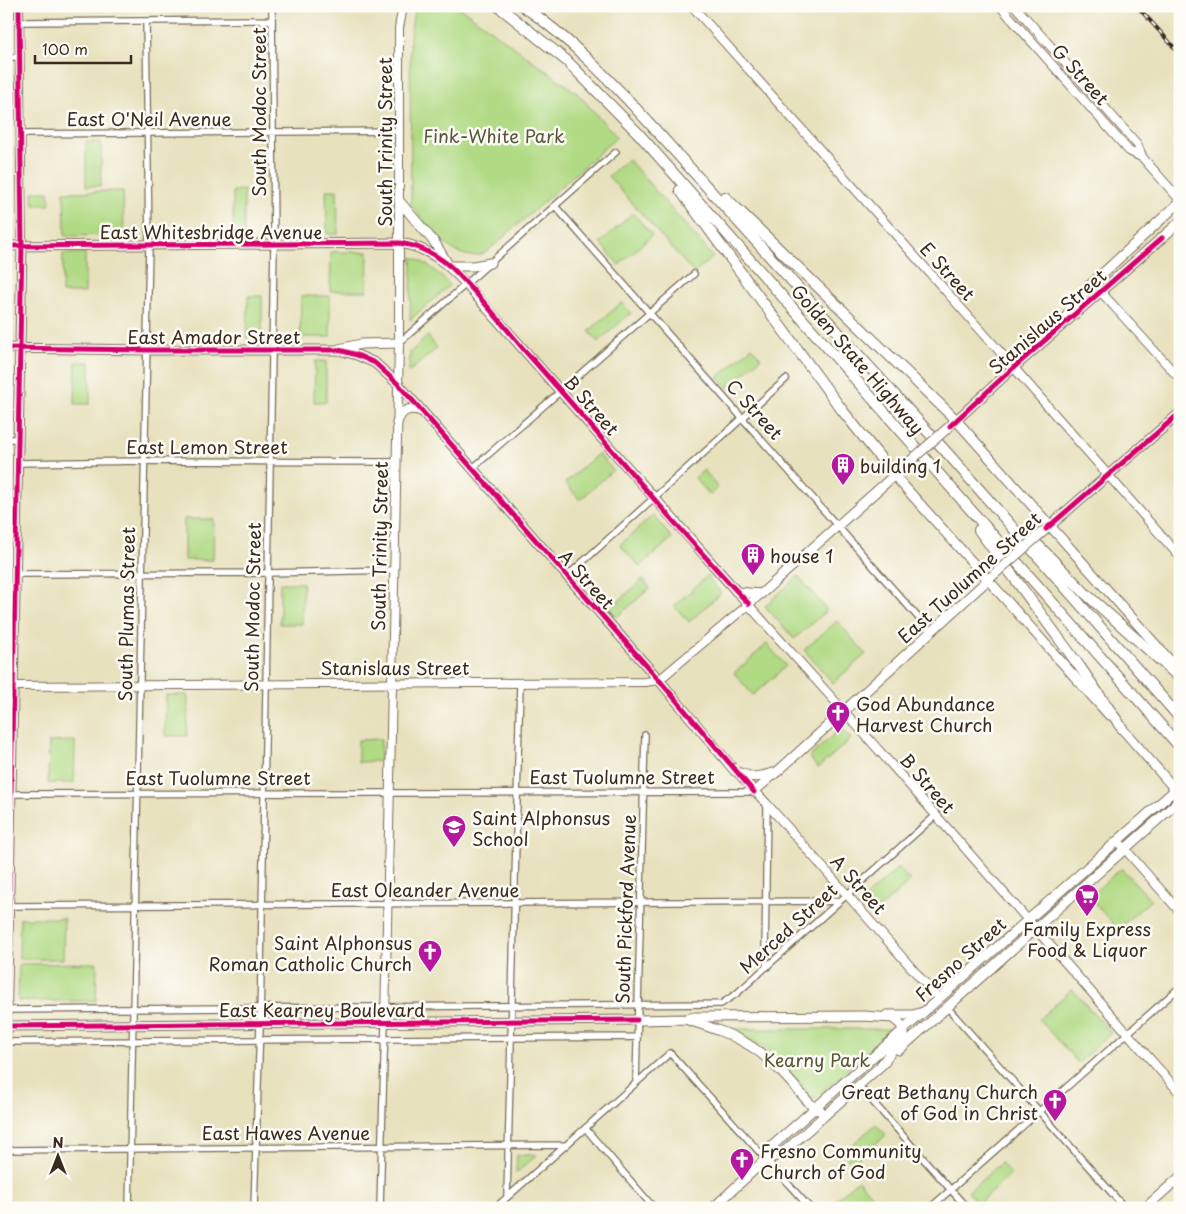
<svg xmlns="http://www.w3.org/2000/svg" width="1186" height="1214" font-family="'Playpen Sans',sans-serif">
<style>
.green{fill:#b1da84;stroke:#768251}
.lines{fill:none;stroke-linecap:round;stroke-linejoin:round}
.minor-casing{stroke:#786a56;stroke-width:8}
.tertiary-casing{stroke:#786a56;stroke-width:10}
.secondary-casing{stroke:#786a56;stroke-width:11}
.primary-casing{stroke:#786a56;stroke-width:11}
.motorway-casing{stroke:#786a56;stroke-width:12}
.minor{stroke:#fff;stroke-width:5.5}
.tertiary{stroke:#fff;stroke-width:8}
.secondary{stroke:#fff;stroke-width:9}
.primary{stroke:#fff;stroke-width:9}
.motorway{stroke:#fff;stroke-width:10}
.rail-casing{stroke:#3b2a1e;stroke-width:4}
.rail{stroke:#fdfcf7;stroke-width:2;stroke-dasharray:5.5;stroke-linecap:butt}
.secondary-bridge-casing{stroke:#786a56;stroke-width:11;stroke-linecap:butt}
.secondary-bridge{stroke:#fff;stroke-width:9}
.cycleway-casing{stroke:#fdfcf7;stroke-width:8}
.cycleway{stroke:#d6006c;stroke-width:5}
.labels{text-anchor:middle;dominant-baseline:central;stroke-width:5;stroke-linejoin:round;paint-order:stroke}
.street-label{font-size:18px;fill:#3b2a1e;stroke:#fdfcf7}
.park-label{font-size:18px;fill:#585638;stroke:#fdfcf7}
.poi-label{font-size:18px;fill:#3b2a1e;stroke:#fdfcf7;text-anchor:start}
</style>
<rect width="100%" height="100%" fill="#fdfcf7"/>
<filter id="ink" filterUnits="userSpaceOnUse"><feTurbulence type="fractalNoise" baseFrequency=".02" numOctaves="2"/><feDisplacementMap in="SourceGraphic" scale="10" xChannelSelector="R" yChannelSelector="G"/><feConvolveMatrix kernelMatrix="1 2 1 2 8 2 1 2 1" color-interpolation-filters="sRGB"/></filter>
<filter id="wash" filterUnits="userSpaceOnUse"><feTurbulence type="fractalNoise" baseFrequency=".0096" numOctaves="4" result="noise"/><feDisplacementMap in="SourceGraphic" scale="20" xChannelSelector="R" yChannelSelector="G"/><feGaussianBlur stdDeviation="1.12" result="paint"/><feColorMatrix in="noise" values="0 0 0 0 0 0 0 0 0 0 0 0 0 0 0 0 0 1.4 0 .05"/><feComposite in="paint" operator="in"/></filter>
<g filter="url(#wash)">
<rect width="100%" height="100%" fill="#e8e1be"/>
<path class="green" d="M417,6h40l12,8 108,79 40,44 -128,113c-32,22 -60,-25 -78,-45l-1,-167 3,-21z
M6,59l5,1 1,66h-6z
M86,142h15v44h-15z
M628,159l85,98 -19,16 -86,-97z
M244,190v45h-11v-44z
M326,190h11l1,44h-11z
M123,191l1,44 -59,1 -1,-44z
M33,192h16l1,13h-16z
M633,213l19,22 -33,30 -19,-22z
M331,252h37l-1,39h-37z
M85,253v40h-23l1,-39z
M412,257c16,6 26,16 38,28l-40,35z
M248,296h14v42h-15z
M301,296h29v41h-30z
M622,302l9,11 -33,29 -9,-11z
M428,336l9,12 -28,24 1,-20z
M752,347l9,11 -33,30 -10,-11z
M315,361h11v41h-12z
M76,362h14v42h-15z
M6,379h4l-1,49 -3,2z
M598,454l15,16 -33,30 -15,-17z
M704,470l14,17 -8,8 -15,-17z
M653,515l19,23 -32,29 -20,-22z
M184,519h30l-1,41h-29z
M707,576l14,17 -32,29 -15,-16z
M798,576l29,34 -33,29 -29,-33z
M643,579l7,9 -33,29 -7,-8z
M280,583h23l-1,41h-22z
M837,621l29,33 -33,29 -29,-33z
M767,644l19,22 -33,29 -19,-22z
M166,695h22l-1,41h-22z
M841,728l10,11 -33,29 -9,-11z
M381,739l-1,22 -22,1v-22z
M75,741l-1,42h-26l1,-41z
M898,868l12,13 -33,30 -12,-14z
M1122,869l29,31 -33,29 -29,-32 30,-27z
M20,918h44l-1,41h-44z
M97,963l-1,38h-78l1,-37z
M1072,989l39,44 -33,30 -39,-44z
M732,1029h161l-79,71 -48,-51z
M876,1124l10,11 -34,29 -9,-11z
M517,1155h20l-21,18z
M1001,1163l10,11 -33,30 -10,-12z
M858,1180l19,22 -7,6h-44z"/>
</g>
<g filter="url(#ink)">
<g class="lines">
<defs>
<path id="minor" d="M19,22l253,-2
M6,57h13
M20,134l379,-3
M555,206l376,426
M399,343l217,-191
M6,439h12
M17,463l127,-2 252,1
M473,468l221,-194
M6,535h10
M15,574l252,-1 127,-3
M566,577l220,-198
M6,629h8
M11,794l743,-2
M9,906l831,-5
M767,967l-2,-10 2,-153
M947,1007l178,201
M6,1010l715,-6 15,-10 199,-178
M6,1042l630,-5
M636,1083l9,-348
M858,1085l109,123
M585,1128l69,80
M6,1150l560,-5
M507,1197l13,-514
M129,1208l20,-963 -3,-224
M254,1208l6,-184 14,-779 -2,-239
M380,1208l5,-185
M495,1208l175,-155 140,155
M930,1208l250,-221"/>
<path id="tertiary" d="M19,6l3,240
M692,6l301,338 187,213
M1000,6l129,145 14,7
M1015,6l122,138 6,14 37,42
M1101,292l79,87
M737,592l131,146 312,355
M13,686l632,-4 14,-2 102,-86
M736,771l31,33 172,195
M754,792l21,-18
M1118,841l62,71
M385,1023l14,-680v-315l4,-22"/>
<path id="secondary" d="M400,202l35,41 14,23h24l17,-3
M6,246l394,-3c29,5 47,20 66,41l271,308 24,2 137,-122
M1066,317l23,-31 91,-84
M6,348l141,2h192l18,5 18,8 23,21 261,296 76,91c20,8 21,7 42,1l214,-195
M339,349l22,-5 38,-1
M397,423c4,-13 12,-16 24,-12
M952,424l61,-56 167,-146
M1046,529l134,-116
M887,1015h26l10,-3
M688,1020c22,7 44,14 64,27 25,16 43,41 63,62l6,2
M6,1026l631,-6 49,-1 9,-2 169,-1 29,2 7,6 4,6v5l-23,30
M6,1037l16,-791
M899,1050l281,-250
M766,1159l14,-4 105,-93
M713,1208l53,-49 5,-12 404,-357
M1145,1208l35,-31"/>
<path id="primary" d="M956,420l224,252
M894,475l215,240
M1118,724l62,71"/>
<path id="motorway" d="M498,6l69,55 71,72 542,614
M523,6c48,33 89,76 128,119l298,330 231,263
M680,190l162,220 52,65
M725,197l231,223
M979,530l101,137 42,61
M1027,534l59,60 94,84"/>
</defs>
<use href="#minor" class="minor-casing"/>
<use href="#tertiary" class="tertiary-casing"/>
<use href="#secondary" class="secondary-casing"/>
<use href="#primary" class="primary-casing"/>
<use href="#motorway" class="motorway-casing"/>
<use href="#minor" class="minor"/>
<use href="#tertiary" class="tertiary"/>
<use href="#secondary" class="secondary"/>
<use href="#primary" class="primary"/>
<use href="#motorway" class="motorway"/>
<defs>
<path id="rail" d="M1137,6l43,48"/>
</defs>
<use href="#rail" class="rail-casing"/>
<use href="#rail" class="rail"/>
<defs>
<path id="secondary-bridge" d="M899,471l51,-45
M991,577l55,-48"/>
</defs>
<use href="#secondary-bridge" class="secondary-bridge-casing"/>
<use href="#secondary-bridge" class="secondary-bridge"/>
<defs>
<path id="cycleway" d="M6,246l394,-3c18,3 37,12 51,24 26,25 51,57 75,85 75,83 145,171 223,252
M6,348l141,2h192l18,5 18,8 23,21 261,296 95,112
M950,426l63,-58 149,-130
M1046,529l134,-116
M6,1026l631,-6
M6,1037l16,-791 -3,-240"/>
</defs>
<use href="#cycleway" class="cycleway-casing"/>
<use href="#cycleway" class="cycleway"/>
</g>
</g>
<defs>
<symbol id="building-pin" viewBox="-11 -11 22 30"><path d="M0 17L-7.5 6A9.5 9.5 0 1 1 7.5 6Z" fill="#b5179e" stroke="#fdfcf7"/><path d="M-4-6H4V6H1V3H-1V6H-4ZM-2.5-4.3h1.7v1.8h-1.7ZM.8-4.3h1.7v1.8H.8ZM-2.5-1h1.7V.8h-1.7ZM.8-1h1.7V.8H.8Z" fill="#fff"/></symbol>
<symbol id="church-pin" viewBox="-11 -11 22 30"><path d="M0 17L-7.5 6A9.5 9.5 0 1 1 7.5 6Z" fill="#b5179e" stroke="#fdfcf7"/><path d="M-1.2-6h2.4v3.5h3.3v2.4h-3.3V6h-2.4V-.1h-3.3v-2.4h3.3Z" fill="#fff"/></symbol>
<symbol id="school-pin" viewBox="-11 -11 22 30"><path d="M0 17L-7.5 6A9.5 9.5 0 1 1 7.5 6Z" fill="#b5179e" stroke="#fdfcf7"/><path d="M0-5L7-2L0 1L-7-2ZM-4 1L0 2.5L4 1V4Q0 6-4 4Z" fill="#fff"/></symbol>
<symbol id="supermarket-pin" viewBox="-11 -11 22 30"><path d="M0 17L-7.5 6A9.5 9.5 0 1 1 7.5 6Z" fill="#b5179e" stroke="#fdfcf7"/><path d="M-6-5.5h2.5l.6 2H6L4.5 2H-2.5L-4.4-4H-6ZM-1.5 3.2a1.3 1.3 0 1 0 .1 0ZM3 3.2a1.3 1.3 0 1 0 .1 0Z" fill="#fff"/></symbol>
</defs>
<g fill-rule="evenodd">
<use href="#building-pin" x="829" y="451" width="28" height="38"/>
<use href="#building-pin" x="739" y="541" width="28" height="38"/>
<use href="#church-pin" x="824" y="699" width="28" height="38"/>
<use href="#school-pin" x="440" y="813" width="28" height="38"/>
<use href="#supermarket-pin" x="1073" y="882" width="28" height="38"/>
<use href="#church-pin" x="416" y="938" width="28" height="38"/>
<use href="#church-pin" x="1041" y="1087" width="28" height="38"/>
<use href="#church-pin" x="728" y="1146" width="28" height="38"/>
</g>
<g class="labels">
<g class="street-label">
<text transform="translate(1081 74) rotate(48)">G Street</text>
<text transform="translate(258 112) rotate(-90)">South Modoc Street</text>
<text x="149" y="118">East O'Neil Avenue</text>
<text transform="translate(384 142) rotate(-90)">South Trinity Street</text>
<text x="211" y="231">East Whitesbridge Avenue</text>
<text transform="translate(948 271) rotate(48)">E Street</text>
<text transform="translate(1047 321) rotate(-41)">Stanislaus Street</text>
<text x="214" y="336">East Amador Street</text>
<text transform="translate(858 359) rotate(49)">Golden State Highway</text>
<text transform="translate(592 405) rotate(49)">B Street</text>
<text transform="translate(755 409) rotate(48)">C Street</text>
<text x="207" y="446">East Lemon Street</text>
<text transform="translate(379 546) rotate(-89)">South Trinity Street</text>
<text transform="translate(969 577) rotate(-42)">East Tuolumne Street</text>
<text transform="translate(587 579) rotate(48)">A Street</text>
<text transform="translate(252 607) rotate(-89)">South Modoc Street</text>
<text transform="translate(126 614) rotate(-89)">South Plumas Street</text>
<text x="395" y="667">Stanislaus Street</text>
<text x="622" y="776">East Tuolumne Street</text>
<text x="218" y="777">East Tuolumne Street</text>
<text transform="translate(928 783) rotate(49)">B Street</text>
<text transform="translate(859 884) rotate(48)">A Street</text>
<text x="425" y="889">East Oleander Avenue</text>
<text transform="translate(625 909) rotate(-88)">South Pickford Avenue</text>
<text transform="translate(788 928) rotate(-42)">Merced Street</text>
<text transform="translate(960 959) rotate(-42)">Fresno Street</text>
<text x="322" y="1009">East Kearney Boulevard</text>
<text x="286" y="1132">East Hawes Avenue</text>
</g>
<g class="park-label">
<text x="494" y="135">Fink-White Park</text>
<text x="817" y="1059">Kearny Park</text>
</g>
<g class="poi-label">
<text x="860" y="465">building 1</text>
<text x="770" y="555">house 1</text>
<text x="856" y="703">God Abundance<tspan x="856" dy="21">Harvest Church</tspan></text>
<text x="472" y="817">Saint Alphonsus<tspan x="472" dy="21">School</tspan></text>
<text x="1087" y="928" text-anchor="middle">Family Express<tspan x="1087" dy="21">Food &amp; Liquor</tspan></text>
<text x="412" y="942" text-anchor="end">Saint Alphonsus<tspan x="412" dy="21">Roman Catholic Church</tspan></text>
<text x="1038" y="1091" text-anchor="end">Great Bethany Church<tspan x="1038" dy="21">of God in Christ</tspan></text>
<text x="760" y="1150">Fresno Community<tspan x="760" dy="21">Church of God</tspan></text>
</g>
</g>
<rect width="1186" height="1214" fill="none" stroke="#fdfcf7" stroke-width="25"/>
<g transform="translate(58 1156)" stroke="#fdfcf7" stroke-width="4" paint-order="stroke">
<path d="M0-4L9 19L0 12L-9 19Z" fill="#3b2a1e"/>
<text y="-8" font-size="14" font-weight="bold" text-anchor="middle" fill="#3b2a1e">N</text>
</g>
<path d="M35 55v8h96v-8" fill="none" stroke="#3b2a1e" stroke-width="2.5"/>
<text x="42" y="55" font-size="15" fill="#3b2a1e" stroke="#fdfcf7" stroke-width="4" paint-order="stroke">100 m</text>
</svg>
